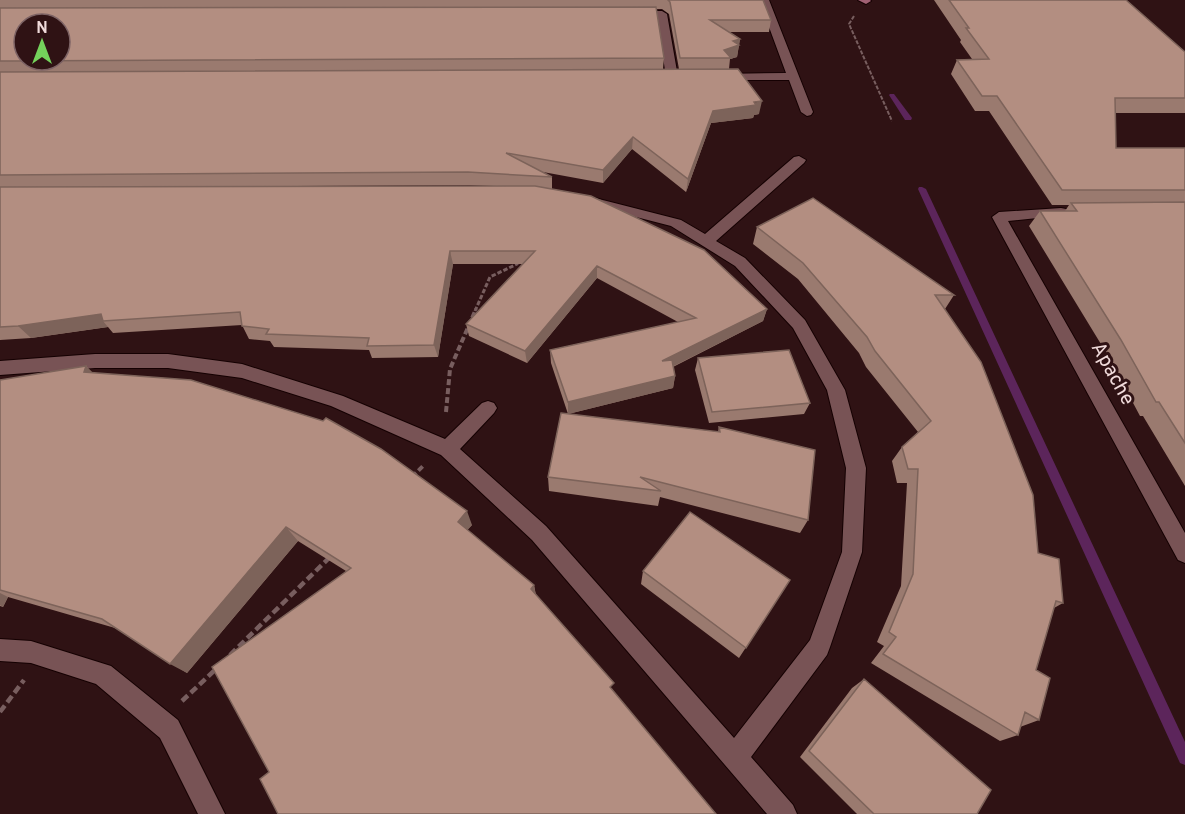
<svg xmlns="http://www.w3.org/2000/svg" width="1185" height="814" font-family="Overpass,sans-serif">
<style>
.lines{fill:none;stroke-linecap:round;stroke-linejoin:round}
.stream{fill:#5c255b;fill-rule:evenodd}
.lane-casing{stroke:#150002;stroke-width:2}
.secondary-casing{stroke:#150002;stroke-width:2}
.path-far3{stroke:#785e5f;stroke-width:2;stroke-dasharray:4 1.5;stroke-linecap:butt}
.path-far2{stroke:#785e5f;stroke-width:3;stroke-dasharray:4.5 2;stroke-linecap:butt}
.path-far1{stroke:#785e5f;stroke-width:4;stroke-dasharray:6 3;stroke-linecap:butt}
.path{stroke:#785e5f;stroke-width:4.5;stroke-dasharray:8 4;stroke-linecap:butt}
.lane{fill:#785355;fill-rule:evenodd}
.secondary{fill:#a06073;fill-rule:evenodd}
.wall{fill:#9a7a6f;fill-rule:evenodd}
.shaded-wall{fill:#7d635a}
.building{fill:#b38e81;stroke:#7d635a;stroke-width:1.5;fill-rule:evenodd}
.labels{text-anchor:middle;dominant-baseline:central;stroke-width:6;stroke-linejoin:round;paint-order:stroke}
.street-label{font-size:20px;fill:#f0dbdb;stroke:#2f1214}
</style>
<rect width="100%" height="100%" fill="#2f1214"/>
<g class="lines">
<path class="stream" d="M890,94h4l18,24 -1,2h-6l-16,-25z
M919,187h3l4,2 259,553v23l-5,-2 -262,-574z"/>
<defs>
<path id="lane" d="M759,0h10l44,112 -2,3 -4,1 -6,-4 -12,-32h-70l-6,-3 6,-3 67,-1z
M632,11h30l5,3 11,63 -2,2h-8l-2,-2 -9,-60 -29,-1 -1,-2z
M799,156l7,4 -2,3 -88,78 29,17 60,62 40,70 21,78 -4,84 -32,95 -3,8 -76,102 42,48 4,9h-30l-235,-274 -91,-85 -110,-49 -89,-28 -74,-10h-73l-95,7v-14l95,-7h73l74,10 101,32 102,43 37,-36 6,-2 6,2 3,5 -3,5 -34,36 86,77 188,212 76,-98 32,-88 4,-84 -19,-78 -34,-62 -58,-62 -64,-40 -89,-23 -2,-3 7,-4 94,24 24,14 89,-77z
M1061,208l5,1 2,3 -2,3 -58,6 177,312v30l-7,-3 -186,-343 7,-5z
M0,639l31,2 80,25 67,54 47,94h-27l-38,-76 -64,-54 -65,-21 -31,-2z"/>
<path id="secondary" d="M858,0h12l1,1 -5,3z"/>
</defs>
<use href="#lane" class="lane-casing"/>
<use href="#secondary" class="secondary-casing"/>
<path class="path-far3" d="M854,16l-5,8 43,97"/>
<path class="path-far2" d="M475,311l15,-34 27,-13 2,-4"/>
<path class="path-far1" d="M446,412l4,-43 26,-60
M412,477l12,-12"/>
<path class="path" d="M230,655l99,-97
M182,701l36,-34
M0,712l24,-32"/>
<use href="#lane" class="lane"/>
<use href="#secondary" class="secondary"/>
</g>
<path class="wall" d="M0,0h763l8,20 -2,12h-40l11,7 -3,18 -7,2 -1,10 30,45 -5,1 -1,3 -42,5 -25,69 -54,-43 -29,34 -60,-11 9,5v12l215,120 -4,12 -90,46 2,9 -2,12 -105,26 -17,-51 -1,-13 128,-28 -81,-44 -70,85 -58,-27 -3,-12 57,-60h-70l-15,93 -66,1 -3,-8 -95,-3 -4,-6 -21,-2 -7,-14 -129,8 -5,-6 -77,11 -31,2zM656,9h6l7,5 10,55h-16l1,-11zM470,185l25,1 -393,1z
M934,0h192l59,52v61h-69v35h69v338l-42,-70h-3l-33,-62 -78,-128 11,-15h25l4,-6h-17l-63,-94h-14l-24,-37 6,-14 15,-1 -12,-17 1,-2z
M757,227l197,68 -9,14 93,244 25,50 -9,5 -18,62 3,50 -19,7 -2,8 -18,6 -129,-78 13,-17 -7,-4 24,-56 6,-103h-10l-5,-22 10,-14 16,-15 -52,-65 -7,-14 -61,-74 -45,-35z
M698,358l112,45 -6,11 -95,9 -14,-53z
M86,366l7,7 379,152 -5,5 67,55 2,10 -267,177 77,-201 -48,-30 -111,132 -72,-45 -107,-31 -5,10 -3,-1v-226z
M719,427l89,93 -8,13 -140,-36 -2,9 -109,-15 -1,-14 170,-45z
M643,571l147,9 -51,78 -98,-74z
M864,679l113,135h-120l-57,-57 52,-69z"/>
<path class="shaded-wall" d="M740,39l-3,18 -7,2 -6,-9 9,-9z
M762,101l-3,13 -5,1 -1,3 -42,5 -25,69 2,-13 25,-68z
M633,137l-1,12 -29,34v-13z
M450,251l3,13 -15,93 -4,-12z
M597,266v12l-70,85 -2,-12z
M767,309l-4,12 -103,52 2,-12z
M101,314l2,7 5,6 -77,11 -13,-12z
M86,366l16,17 -18,-11z
M675,376l-2,12 -105,26v-12z
M467,511l5,14 -9,10 -5,-13z
M286,527l12,14 -111,132 -17,-9z
M534,585l2,12 -5,-8z
M0,593l8,4 -5,10 -3,-2z"/>
<path class="building" d="M668,0h95l8,20h-61l30,19 -7,2 6,4 -15,5 7,8h-51l-10,-56z
M949,0h177l59,52v46h-70l1,50h69v42h-123l-65,-94h-15l-25,-36 32,-1 -23,-31h3z
M656,7l8,51 -664,3v-53zM24,24h36v36h-36z
M738,69l24,32 -8,1 2,3 -43,6 -25,68 -55,-42 -30,33 -97,-17 46,24 -84,-5 -468,3v-103z
M535,186l56,10 113,54 63,59 -105,52 10,-1 3,16 -107,26 -18,-52 146,-32 -99,-52 -72,85 -59,-27 69,-73h-85l-16,94 -67,1 2,-8 -103,-4 3,-5 -27,-3 -2,-14 -137,9 -2,-7 -83,12 -18,1v-140z
M813,198l141,97h-19l46,67 52,133 5,58 21,6 4,44 -7,-2 -20,69 14,8 -11,42 -14,-8 -7,23 -135,-81 13,-17 -7,-5 24,-58 5,-105h-10l-6,-22 29,-26 -56,-70 -8,-14 -64,-74 -46,-36z
M1185,202v241l-26,-41h-3l-35,-62 -81,-129h37l-6,-8z
M789,350l21,53 -98,9 -14,-54z
M86,366l-2,6 107,8 132,41 3,-3 55,31 86,62 -9,11 76,63 -3,4 83,94 -4,4 106,127h-438l-18,-35 9,-7 -57,-105 139,-99 -65,-41 -116,137 -68,-45 -102,-29v-210z
M561,413l159,19 -1,-5 96,23 -7,70 -168,-43 21,14 -113,-14z
M690,512l100,68 -44,68 -103,-77z
M864,679l127,111 -14,24h-103l-65,-63z"/>
<g class="labels">
<g class="street-label">
<text transform="translate(1112 374) rotate(61)">Apache</text>
</g>
</g>
<g transform="translate(42 42)"><circle r="28" fill="#2f1214" stroke="#7c6264" stroke-width="1.5"/>
<path d="M0-4.5L10 22L0 15L-10 22Z" fill="#74d25b"/>
<text y="-9" font-size="16" font-weight="bold" text-anchor="middle" fill="#f0dbdb">N</text>
</g>
</svg>
